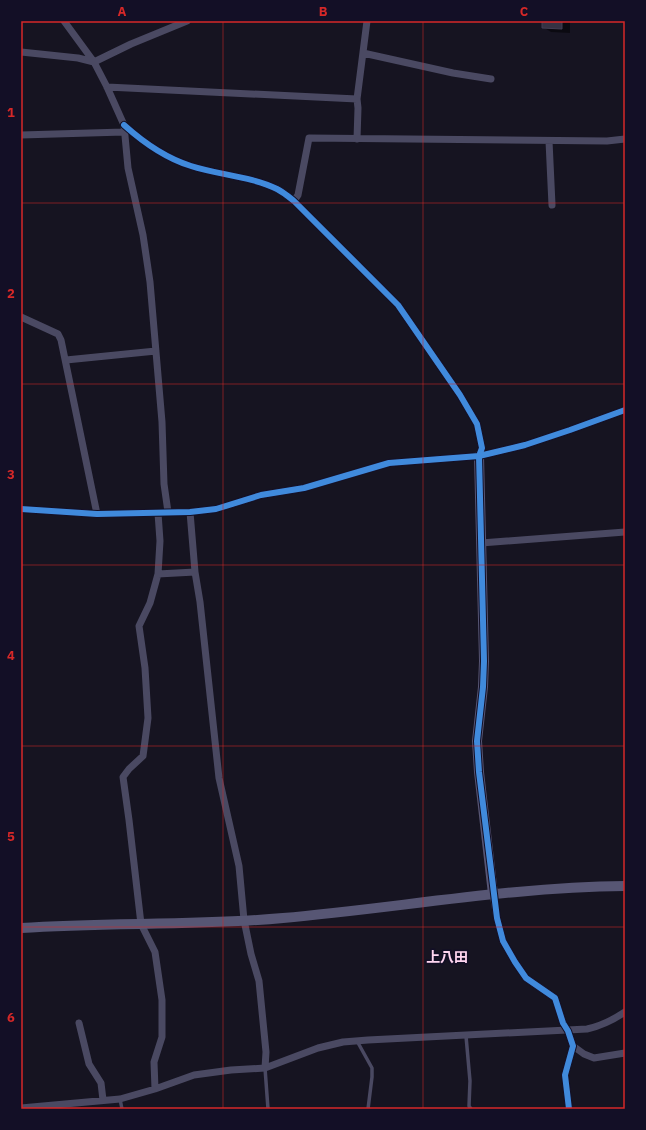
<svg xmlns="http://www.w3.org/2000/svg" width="646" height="1130" font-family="'IBM Plex Sans','Noto Sans JP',sans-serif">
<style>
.shadow{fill:#0007}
.building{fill:#343243;stroke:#433f54}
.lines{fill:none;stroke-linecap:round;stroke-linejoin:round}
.lane{stroke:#4a4962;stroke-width:3.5}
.street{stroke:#4a4962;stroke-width:7}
.secondary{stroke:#575674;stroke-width:10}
.cycleway-casing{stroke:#130f26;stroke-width:8}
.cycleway{stroke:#408adc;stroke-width:6}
.grid{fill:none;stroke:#d62828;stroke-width:1;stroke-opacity:0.55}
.labels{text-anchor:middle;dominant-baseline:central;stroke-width:3.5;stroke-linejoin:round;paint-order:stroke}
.quarter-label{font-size:14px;font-weight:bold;fill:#ffd6f0;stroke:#130f26}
.neatline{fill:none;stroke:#d62828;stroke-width:1.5}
.grid-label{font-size:13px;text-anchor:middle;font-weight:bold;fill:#d62828}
</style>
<rect width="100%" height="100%" fill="#161421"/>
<path class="shadow" d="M543,21h27v12l-19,-1 -8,-5z"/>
<path class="building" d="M542,21h20v8l-20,-1z"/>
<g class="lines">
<path class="lane" d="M466,1036l4,45 -1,25 2,3
M357,1041l15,27v9l-4,32
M265,1068l3,41
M120,1099l2,10"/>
<path class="street" d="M64,21l30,41 13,25 17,38 4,43 15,67 7,47 12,140 2,62 4,28
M21,52l57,6 16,4 37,-18 56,-23
M363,53l90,20 38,6
M107,87l250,12
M124,125c20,18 41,33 67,41 27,9 60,10 86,23 6,3 12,8 17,12l104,104 62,90 17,29 5,24 -3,8
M21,135l103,-3
M357,139l1,-31 -1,-9 10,-78
M549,141l3,64
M294,201l4,-6 11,-57 298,3 18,-2
M21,317l37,17 3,6 36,174
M66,360l90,-9
M21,509l76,5 93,-2 26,-3 45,-14 43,-7 85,-25 90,-7 46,-11 45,-15 55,-20
M190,512l5,60 5,30 19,176 20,88 5,54 7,34 8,27 7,71 -1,16
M481,543l144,-11
M158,574l37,-2
M493,894l4,24 6,23 12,21 11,16 29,20 8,25 5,8 5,15 -8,29 4,34
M79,1023l10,41 12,19 2,17
M573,1046l11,8 10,4 31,-5
M155,1089l-1,-27 8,-25v-37l-7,-48 -14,-28 -12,-104 -6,-43 6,-8 14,-13 5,-38 -3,-50 -6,-42 11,-23 8,-29 2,-33 -2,-28
M21,1108l99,-9 35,-10 39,-14 37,-5 34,-2 53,-20 25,-6 25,-2 219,-11c14,-3 26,-9 38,-17"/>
<path class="secondary" d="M479,456l5,205 -1,26 -6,54 2,31 14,122
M21,928c87,-6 175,-2 262,-10 114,-10 227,-31 342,-32"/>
<defs>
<path id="cycleway" d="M124,125c20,18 41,33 67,41 27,9 60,10 86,23 6,3 12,8 17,12l104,104 62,90 17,29 5,24 -3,8 5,205 -1,26 -6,54 2,31 18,146 6,23 12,21 11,16 29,20 8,25 5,8 5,15 -8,29 4,34
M21,509l76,5 93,-2 26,-3 45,-14 43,-7 85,-25 90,-7 46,-11 45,-15 55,-20"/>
</defs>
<use href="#cycleway" class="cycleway-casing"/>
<use href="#cycleway" class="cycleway"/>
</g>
<path class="grid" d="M223,21v1088M423,21v1088M21,203h604M21,384h604M21,565h604M21,746h604M21,927h604"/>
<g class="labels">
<g class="quarter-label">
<text x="447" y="957">上八田</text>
</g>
</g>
<rect width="646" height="1130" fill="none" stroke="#130f26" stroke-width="44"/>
<rect x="22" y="22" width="602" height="1086" class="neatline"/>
<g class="grid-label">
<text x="122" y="16">A</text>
<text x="323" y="16">B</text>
<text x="524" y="16">C</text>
<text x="11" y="117">1</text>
<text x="11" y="298">2</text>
<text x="11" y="479">3</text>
<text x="11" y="660">4</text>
<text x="11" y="841">5</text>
<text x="11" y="1022">6</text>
</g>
</svg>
